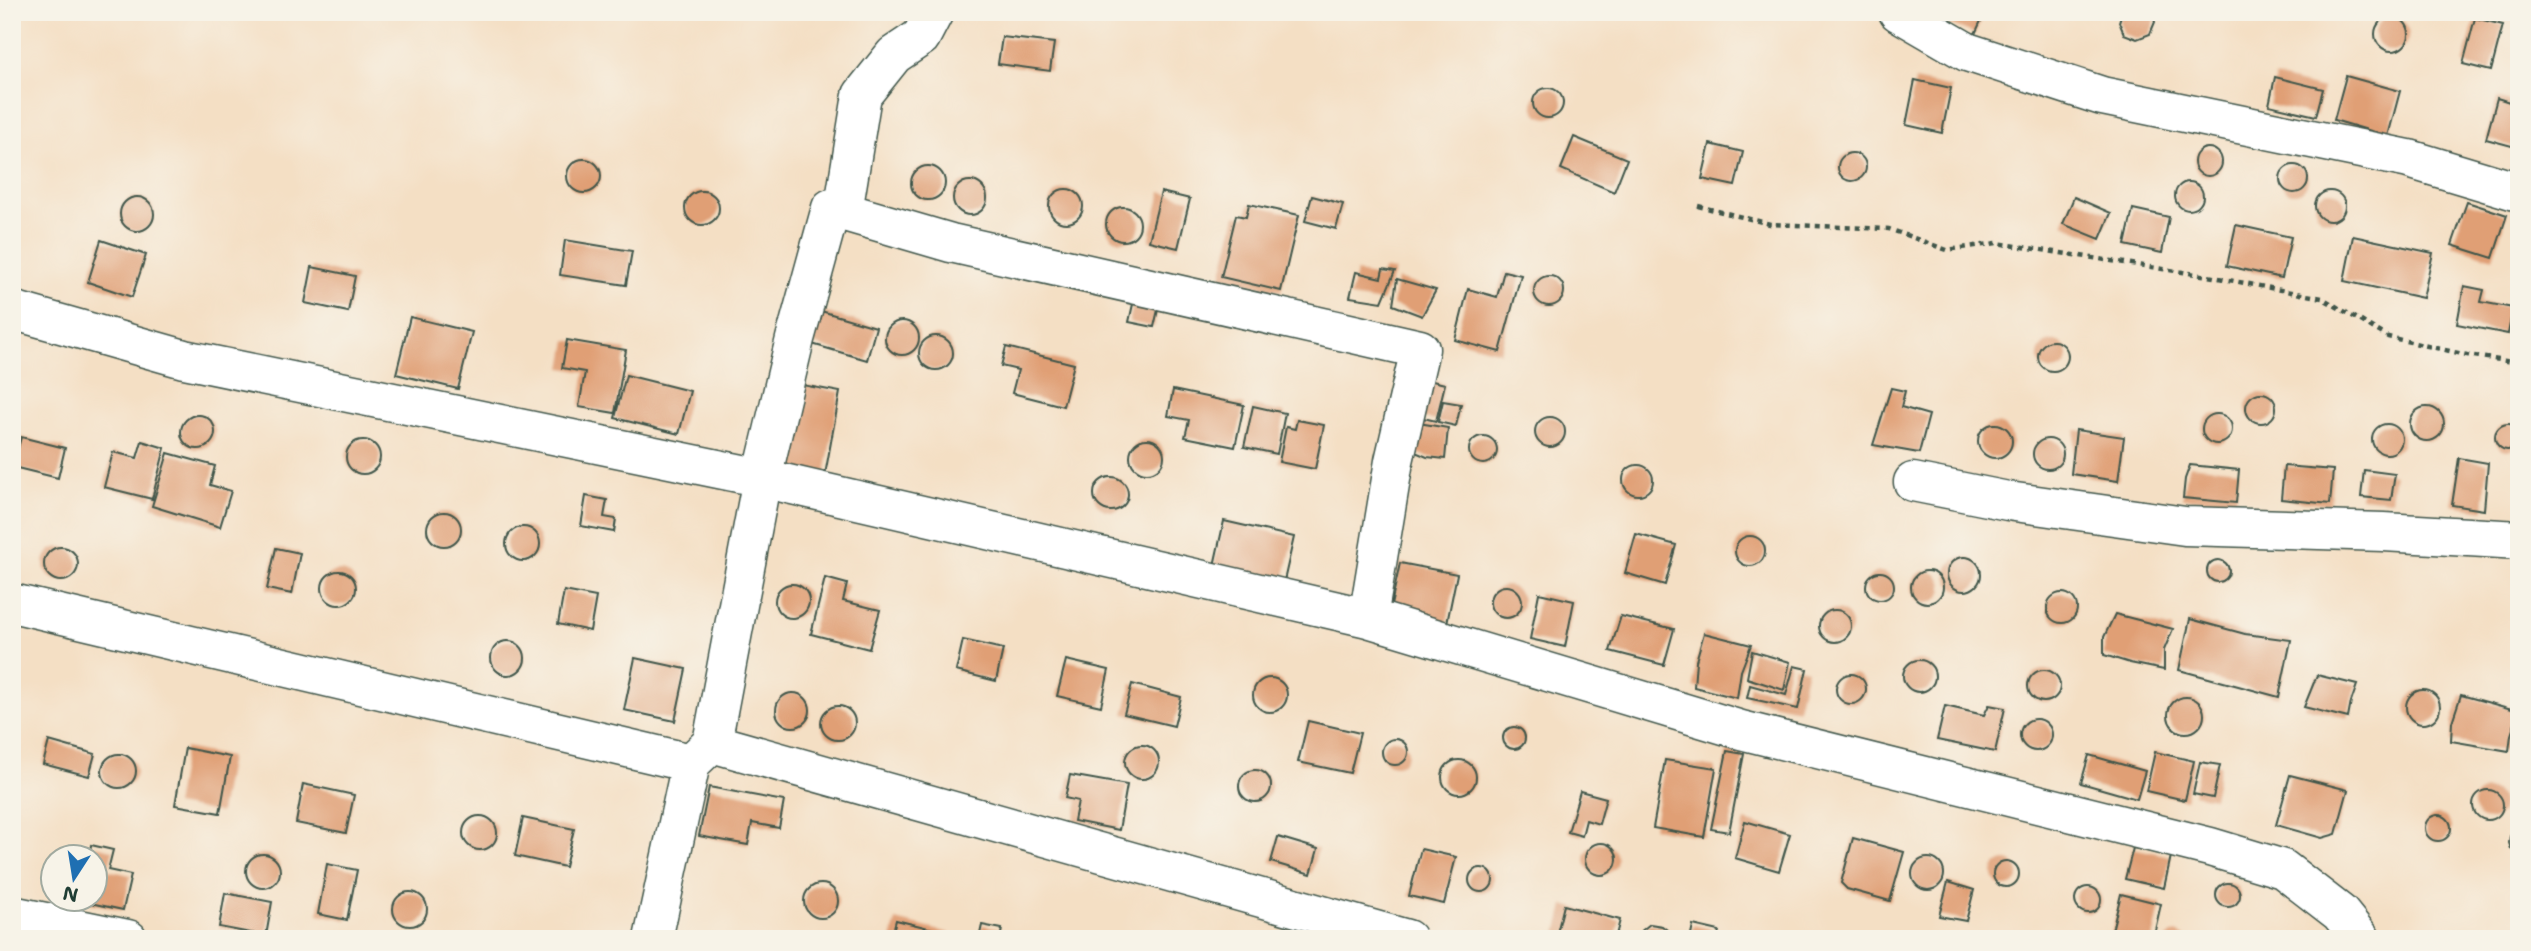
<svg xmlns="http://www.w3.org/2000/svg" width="2531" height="951" font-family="'Shantell Sans',sans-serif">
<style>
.building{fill:#e09f74}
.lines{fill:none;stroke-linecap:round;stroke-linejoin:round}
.street-casing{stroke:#3f554a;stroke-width:41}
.path{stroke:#3f554a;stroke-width:4.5;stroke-dasharray:5 5;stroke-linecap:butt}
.street{stroke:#fff;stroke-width:38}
</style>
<rect width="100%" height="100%" fill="#f7f3e8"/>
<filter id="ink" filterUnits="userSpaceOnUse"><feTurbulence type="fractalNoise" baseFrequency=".0143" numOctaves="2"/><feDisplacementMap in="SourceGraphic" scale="14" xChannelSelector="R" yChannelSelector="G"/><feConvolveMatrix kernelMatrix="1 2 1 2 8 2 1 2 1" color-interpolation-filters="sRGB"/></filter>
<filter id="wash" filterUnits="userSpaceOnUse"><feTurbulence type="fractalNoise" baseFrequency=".00686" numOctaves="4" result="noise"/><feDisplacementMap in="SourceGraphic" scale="28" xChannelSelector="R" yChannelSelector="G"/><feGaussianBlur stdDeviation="1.57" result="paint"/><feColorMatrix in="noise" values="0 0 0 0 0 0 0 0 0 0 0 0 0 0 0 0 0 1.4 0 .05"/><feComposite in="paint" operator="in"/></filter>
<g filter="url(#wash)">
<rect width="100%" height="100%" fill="#f4dfc4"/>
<g id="blocks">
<path class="building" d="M1934,12h51l-10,22 -43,-17z
M2122,12h29l4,10 -5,12 -13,5 -13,-5 -5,-12z
M2375 34a17 17 0 1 1 34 0a17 17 0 1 1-34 0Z
M2475,18l28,7 -12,46 -28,-7z
M1002,37l52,6 -4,28 -52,-7z
M2346,76l54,15 -12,45 -54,-16z
M2275,77l48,12 -7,27 -47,-11z
M1915,80l36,8 -9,45 -36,-8z
M1533 103a15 15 0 1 1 30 0a15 15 0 1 1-30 0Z
M2497,98l22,7v43l-33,-9z
M1574,137l53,22 -13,33 -53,-23z
M1710,144l33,8 -8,34 -33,-7z
M2194 162a14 14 0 1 1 28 0a14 14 0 1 1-28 0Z
M1838 167a14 14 0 1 1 28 0a14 14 0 1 1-28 0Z
M567 176a17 17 0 1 1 34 0a17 17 0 1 1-34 0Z
M2280 179a14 14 0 1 1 28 0a14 14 0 1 1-28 0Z
M911 183a17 17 0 1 1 34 0a17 17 0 1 1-34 0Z
M953 198a17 17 0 1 1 34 0a17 17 0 1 1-34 0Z
M2175 196a14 14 0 1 1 28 0a14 14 0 1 1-28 0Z
M1049 206a17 17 0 1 1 34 0a17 17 0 1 1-34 0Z
M2315 206a15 15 0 1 1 30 0a15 15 0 1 1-30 0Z
M685 208a17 17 0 1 1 34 0a17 17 0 1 1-34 0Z
M1161,192l29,7 -12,49 -29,-7z
M1312,196l31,8 -7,25 -31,-8z
M2074,197l37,16 -11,26 -37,-15z
M120 214a17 17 0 1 1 34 0a17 17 0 1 1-34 0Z
M2467,202l40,13 -14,43 -41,-13z
M1249,204l50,11 -18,76 -60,-14 15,-62 10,2z
M1106 224a17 17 0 1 1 34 0a17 17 0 1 1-34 0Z
M2133,209l36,8 -7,36 -37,-8z
M2236,225l55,12 -9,41 -55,-12z
M2353,236l80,17 -10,45 -79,-17z
M101,240l45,15 -14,42 -44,-15z
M565,240l67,11 -6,34 -66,-10z
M312,267l43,9 -7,36 -43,-9z
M1383,269l12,2 -13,31 -32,-5 6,-25 25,6z
M1504,271l17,4 -21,77 -45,-12 13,-51 29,8z
M1534 291a15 15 0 1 1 30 0a15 15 0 1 1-30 0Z
M1397,279l39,11 -14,26 -29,-11z
M2464,286l20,4 -3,12 32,6 -5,26 -51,-10z
M1135,295l25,6 -6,26 -25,-5z
M814,309l62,18 -9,33 -62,-18z
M410,317l62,15 -14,57 -62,-15z
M885 338a17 17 0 1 1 34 0a17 17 0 1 1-34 0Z
M919 353a17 17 0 1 1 34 0a17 17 0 1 1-34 0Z
M567,340l59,10 -11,63 -36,-6 6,-35 -23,-4z
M2038 356a15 15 0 1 1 30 0a15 15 0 1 1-30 0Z
M1006,347l68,17 -11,42 -51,-13 6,-23 -17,-4z
M626,375l64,16 -11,43 -64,-16z
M1424,379l21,5 -9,37 -21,-5z
M797,384l43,8 -15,83 -43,-7z
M1891,388l14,3 -4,16 28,8 -10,38 -46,-8z
M1173,390l71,15 -9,42 -50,-10 4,-17 -21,-4z
M2246 408a15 15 0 1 1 30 0a15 15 0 1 1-30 0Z
M1443,401l18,3 -5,22 -18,-4z
M1253,406l32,7 -8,41 -33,-7z
M2410 424a17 17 0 1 1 34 0a17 17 0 1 1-34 0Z
M2202 429a15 15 0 1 1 30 0a15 15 0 1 1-30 0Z
M181 432a17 17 0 1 1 34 0a17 17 0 1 1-34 0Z
M1535 432a15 15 0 1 1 30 0a15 15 0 1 1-30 0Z
M1297,420l27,5 -9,44 -36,-7 7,-35 9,2z
M1413,422l35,6 -3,31 -18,-2 -19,-8z
M1978 441a17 17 0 1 1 34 0a17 17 0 1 1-34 0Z
M2495 437a13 13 0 1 1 26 0a13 13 0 1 1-26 0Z
M2372 439a15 15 0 1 1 30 0a15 15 0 1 1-30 0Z
M2076,430l48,7 -6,44 -47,-7z
M1469 450a14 14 0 1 1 28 0a14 14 0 1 1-28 0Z
M21,437l44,11 -7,30 -45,-11z
M2033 454a15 15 0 1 1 30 0a15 15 0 1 1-30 0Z
M1130 456a17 17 0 1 1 34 0a17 17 0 1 1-34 0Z
M346 457a17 17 0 1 1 34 0a17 17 0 1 1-34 0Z
M142,441l23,7 -13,51 -48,-12 9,-35 24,6z
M168,453l47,13 -5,19 21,6 -11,36 -68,-21z
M2459,458l29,5 -4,47 -32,-5z
M1623 480a15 15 0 1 1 30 0a15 15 0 1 1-30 0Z
M2190,465l49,5 -3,33 -53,-5 2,-19z
M2284,466l49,4 -3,34 -49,-5z
M2364,470l31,4 -4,26 -30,-3z
M1094 494a17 17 0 1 1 34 0a17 17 0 1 1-34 0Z
M586,496l21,4 -3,17 12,2 -2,13 -33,-6z
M427 529a17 17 0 1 1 34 0a17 17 0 1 1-34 0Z
M1224,521l70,16 -10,44 -70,-15z
M506 544a17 17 0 1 1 34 0a17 17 0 1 1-34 0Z
M1636,534l40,11 -11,40 -40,-12z
M1735 551a15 15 0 1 1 30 0a15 15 0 1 1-30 0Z
M44 564a17 17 0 1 1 34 0a17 17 0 1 1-34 0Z
M276,548l24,5 -8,41 -25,-5z
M1947 574a17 17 0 1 1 34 0a17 17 0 1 1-34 0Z
M2207 571a11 11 0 1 1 22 0a11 11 0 1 1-22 0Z
M1400,563l57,11 -11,54 -57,-13z
M1911 587a16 16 0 1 1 32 0a16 16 0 1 1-32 0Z
M322 588a17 17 0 1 1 34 0a17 17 0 1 1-34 0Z
M1866 586a14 14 0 1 1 28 0a14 14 0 1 1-28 0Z
M825,578l22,6 -4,17 37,9 -11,39 -58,-15z
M775 601a17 17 0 1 1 34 0a17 17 0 1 1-34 0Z
M1490 602a16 16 0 1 1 32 0a16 16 0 1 1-32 0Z
M564,591l32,6 -6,34 -32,-7z
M2047 608a15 15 0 1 1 30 0a15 15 0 1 1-30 0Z
M1539,593l35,8 -9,46 -35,-8z
M1819 626a16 16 0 1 1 32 0a16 16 0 1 1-32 0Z
M2115,614l58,15 -9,21v20l-34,-7 -26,-8v-18z
M1621,616l53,13 -10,36 -54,-14z
M2190,619l55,15 46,6 -12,57 -100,-27z
M1704,633l47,12 -10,26 -4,27 -43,-11 2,-26z
M963,640l40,9 -7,32 -40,-10z
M491 658a17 17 0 1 1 34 0a17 17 0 1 1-34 0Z
M1752,651l38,11 -6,28 -37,-12z
M635,658l51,11 -11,52 -51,-11z
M1903 676a16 16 0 1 1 32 0a16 16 0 1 1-32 0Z
M1066,660l43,10 -8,36 -44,-10z
M1794,666l13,3 -9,40 -51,-11 3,-13 36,10z
M2028 686a16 16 0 1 1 32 0a16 16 0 1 1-32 0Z
M1836 689a15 15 0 1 1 30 0a15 15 0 1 1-30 0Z
M2317,675l40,10 -6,17 -3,16 -44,-11z
M1253 695a17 17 0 1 1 34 0a17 17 0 1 1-34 0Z
M1132,684l49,13 -7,29 -50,-12z
M2406 707a17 17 0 1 1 34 0a17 17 0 1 1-34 0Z
M776 710a17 17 0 1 1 34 0a17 17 0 1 1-34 0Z
M2461,695l58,16 -8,24 -2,16 -58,-10 1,-19z
M2168 715a18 18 0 1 1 36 0a18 18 0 1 1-36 0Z
M1989,705l16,3 -10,44 -58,-12 8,-34 39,9z
M821 723a17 17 0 1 1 34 0a17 17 0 1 1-34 0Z
M2020 735a16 16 0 1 1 32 0a16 16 0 1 1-32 0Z
M1308,721l52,12 -10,40 -52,-11z
M1503 738a11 11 0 1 1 22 0a11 11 0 1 1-22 0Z
M1382 752a13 13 0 1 1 26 0a13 13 0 1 1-26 0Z
M49,741l46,13 -6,22 -46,-12z
M1125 762a17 17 0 1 1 34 0a17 17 0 1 1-34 0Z
M185,748l45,9 -10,56 -45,-8z
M1727,751l17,3 -15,78 -18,-3z
M2155,752l39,9 -9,39 -39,-9z
M102 771a17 17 0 1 1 34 0a17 17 0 1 1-34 0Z
M2089,755l56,16 -8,28 -56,-16z
M1665,760l51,8 -12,69 -51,-9z
M1442 777a17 17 0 1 1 34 0a17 17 0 1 1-34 0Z
M2200,762l20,3 -7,33 -20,-4z
M1239 786a16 16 0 1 1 32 0a16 16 0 1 1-32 0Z
M1070,775l57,10 -8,45 -45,-9 4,-20 -13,-3z
M2290,775l58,15 -12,44 -14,4 -46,-13z
M303,784l51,11 -8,38 -50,-10z
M709,787l75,14 -5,27 -27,-5 -4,22 -49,-9z
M2473 805a15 15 0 1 1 30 0a15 15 0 1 1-30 0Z
M1580,791l26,7 -7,26 -13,-4 -4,16 -14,-4z
M2425 828a13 13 0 1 1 26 0a13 13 0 1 1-26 0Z
M463 833a17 17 0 1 1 34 0a17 17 0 1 1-34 0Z
M523,818l51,11 -9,38 -50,-11z
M1745,821l45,13 -11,37 -44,-13z
M2519,827v30l-8,-8 -2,-6 1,-7z
M1278,837l40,12 -7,25 -40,-12z
M1853,838l51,14 -14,49 -43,-12 -6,-6z
M1585 859a16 16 0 1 1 32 0a16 16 0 1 1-32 0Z
M91,845l22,5 -5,20 23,5 -8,35 -47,-10 18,-2v-42h-5z
M2133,848l38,8 -7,32 -39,-9z
M1421,849l35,8 -12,47 -35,-8z
M246 871a17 17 0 1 1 34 0a17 17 0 1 1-34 0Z
M1912 874a16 16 0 1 1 32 0a16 16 0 1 1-32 0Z
M1993 874a13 13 0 1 1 26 0a13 13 0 1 1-26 0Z
M327,864l30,6 -10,50 -29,-6z
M1469 880a12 12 0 1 1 24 0a12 12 0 1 1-24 0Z
M1948,882l26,8 -8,31 -27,-5z
M2216 895a12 12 0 1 1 24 0a12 12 0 1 1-24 0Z
M804 901a17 17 0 1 1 34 0a17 17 0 1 1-34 0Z
M2075 900a13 13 0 1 1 26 0a13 13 0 1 1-26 0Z
M393 909a17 17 0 1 1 34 0a17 17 0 1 1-34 0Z
M225,893l47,9 -6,34 -47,-9z
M2121,894l40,10 -8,35h-43z
M1564,905l56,15 -5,19 -59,-2z
M896,920l53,13 -2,6h-56z
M1650,924l12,2 5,4 2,9h-32l3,-7z
M982,925l20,4 -2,10h-21z
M1693,925l26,6 -2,8h-27z
M2178,933l10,6h-22l6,-5z"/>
</g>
</g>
<g filter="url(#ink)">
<use href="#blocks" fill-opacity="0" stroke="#3f554a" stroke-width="2"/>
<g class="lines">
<defs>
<path id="street" d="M1898,12l69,40 135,44 307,63 110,33
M843,212l19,-117 32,-40 27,-18 13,-25
M12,310l172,49 578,119 606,140 373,112 469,117 73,22 57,44 21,26
M1913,482l95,19 177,25 199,6 135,8
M12,603l679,160 21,-20 695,196
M712,743l50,-265 33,-139 36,-131 120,35 469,106 -26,112 -26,157
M12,915l116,24
M653,939l38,-176"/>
</defs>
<use href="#street" class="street-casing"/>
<path class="path" d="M1698,206l72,18 119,5 58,21 50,-7 211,33 114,22 66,39 79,18 52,8"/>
<use href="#street" class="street"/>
</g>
</g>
<rect width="2531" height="951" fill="none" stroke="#f7f3e8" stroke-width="42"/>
<g transform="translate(74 878) rotate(192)"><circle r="33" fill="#f7f3e8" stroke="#a1aaa0" stroke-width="2"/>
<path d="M0-5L12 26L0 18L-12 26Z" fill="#1f6fb2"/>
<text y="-10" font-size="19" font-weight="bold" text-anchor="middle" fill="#1f3d34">N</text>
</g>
</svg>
